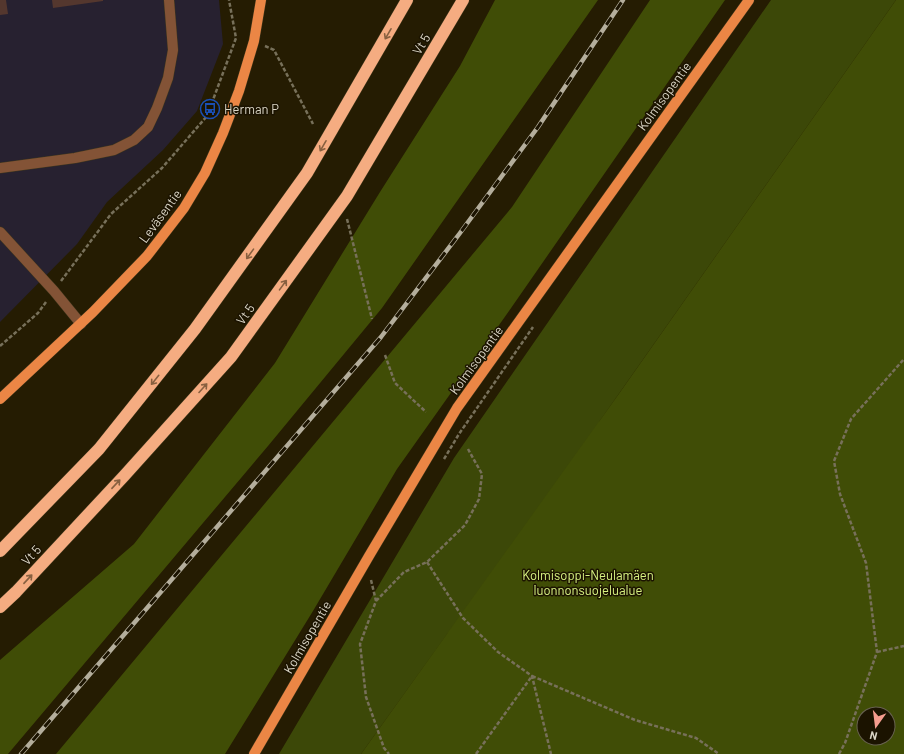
<svg xmlns="http://www.w3.org/2000/svg" width="904" height="754" font-family="Barlow,sans-serif">
<style>
.commercial{fill:#272130}
.green{fill:#3c4808;fill-rule:evenodd}
.forest{fill:#404d06;fill-rule:evenodd}
.building{fill:#54372e}
.lines{fill:none;stroke-linecap:round;stroke-linejoin:round}
.minor-casing{stroke:#3e361d;stroke-width:11}
.major-casing{stroke:#3e361d;stroke-width:11}
.highway-casing{stroke:#3e361d;stroke-width:13}
.path{stroke:#77705a;stroke-width:2.5;stroke-dasharray:4 2;stroke-linecap:butt}
.minor{stroke:#835336;stroke-width:10}
.major{stroke:#eb8645;stroke-width:10}
.highway{stroke:#f5ac81;stroke-width:12}
.rail-casing{stroke:#b4ae9c;stroke-width:4.5}
.rail{stroke:#1b1300;stroke-width:3;stroke-dasharray:9;stroke-linecap:butt}
.oneway{stroke:#886040}
.labels{text-anchor:middle;dominant-baseline:central;stroke-width:3;stroke-linejoin:round;paint-order:stroke}
.street-label{font-size:13px;fill:#dad5c5;stroke:#1b1300}
.poi-label{font-size:13px;fill:#dad5c5;stroke:#1b1300;text-anchor:start}
.park-label{font-size:13px;fill:#d7f281;stroke:#1b1300}
</style>
<rect width="100%" height="100%" fill="#251c02"/>
<path class="commercial" d="M0,0h219l4,44 -26,67 -34,39 -56,52 -30,42 -77,78z"/>
<path class="green" d="M771,0h125l-297,422 305,273v59l-456,-121 -87,121h-82l175,-296zM864,714h24v24h-24z"/>
<path class="forest" d="M495,0h103l-216,308 -114,138 -260,308h-8v-94l134,-116 141,-181 105,-171 80,-126z
M650,0h75l-216,311 -112,158 -84,142 -88,143h-169l456,-547z
M896,0h8v754h-543l257,-359zM864,714h24v24h-24z"/>
<path class="building" d="M0,0h6l2,14 -8,1z
M52,0h51v1l-50,7z"/>
<g class="lines">
<defs>
<path id="minor" d="M0,168l75,-10 39,-8 20,-10 14,-13 9,-19 11,-30 5,-28 -4,-50
M0,232l54,59 27,33"/>
<path id="major" d="M0,399l93,-87 54,-56 37,-48 21,-35 18,-40 16,-42 15,-50 7,-41
M254,754l115,-198 88,-148 292,-408"/>
<path id="highway" d="M0,551l99,-102 96,-120 112,-156 100,-173
M0,607l16,-15 108,-116 107,-119 116,-161 116,-196"/>
</defs>
<use href="#minor" class="minor-casing"/>
<use href="#major" class="major-casing"/>
<use href="#highway" class="highway-casing"/>
<path class="path" d="M265,46l9,4 39,74
M347,219l25,100
M61,281l50,-67 51,-46 45,-52 29,-78 -7,-38
M0,346l38,-33 8,-11
M385,355l10,28 31,29
M444,459l15,-25 74,-107
M427,562l36,56 35,34 34,24 19,78
M371,580l5,21 -16,43 6,53 18,51 5,6
M376,601l28,-29 23,-10 38,-37 14,-26 3,-25 -14,-25
M877,652l27,-6
M476,754l56,-78 103,44 61,18 23,16
M839,754l6,-11 32,-91 -11,-89 -26,-69 -6,-33 17,-42 53,-60"/>
<use href="#minor" class="minor"/>
<use href="#major" class="major"/>
<use href="#highway" class="highway"/>
<defs>
<path id="rail" d="M21,754l360,-417 79,-104 78,-106 85,-127"/>
</defs>
<use href="#rail" class="rail-casing"/>
<use href="#rail" class="rail"/>
</g>
<defs><path id="oneway-shaft" d="M-6 0H5M1.5-3L5.5 0L1.5 3" fill="none" stroke-width="1.6" stroke-linecap="round" stroke-linejoin="round"/></defs>
<g class="oneway">
<use href="#oneway-shaft" transform="translate(388 34) rotate(120)"/>
<use href="#oneway-shaft" transform="translate(323 146) rotate(120)"/>
<use href="#oneway-shaft" transform="translate(250 254) rotate(126)"/>
<use href="#oneway-shaft" transform="translate(283 285) rotate(-54)"/>
<use href="#oneway-shaft" transform="translate(155 380) rotate(129)"/>
<use href="#oneway-shaft" transform="translate(203 388) rotate(-48)"/>
<use href="#oneway-shaft" transform="translate(116 484) rotate(-47)"/>
<use href="#oneway-shaft" transform="translate(28 579) rotate(-47)"/>
</g>
<defs>
<symbol id="bus-ring" viewBox="-11 -11 22 22"><circle r="9.5" fill="#1b1300" stroke="#1a4fb4" stroke-width="1.5"/><path d="M-5-6H5V4H4V6H2V4H-2V6H-4V4H-5ZM-3.5-4V0h7V-4ZM-3.5 1.2v1.5H-2V1.2ZM2 1.2v1.5H3.5V1.2Z" fill="#1a4fb4"/></symbol>
</defs>
<g fill-rule="evenodd">
<use href="#bus-ring" x="199" y="98" width="22" height="22"/>
</g>
<g class="labels">
<g class="street-label">
<text transform="translate(421 44) rotate(-59)">Vt 5</text>
<text transform="translate(664 96) rotate(-54)">Kolmisopentie</text>
<text transform="translate(160 216) rotate(-54)">Leväsentie</text>
<text transform="translate(245 314) rotate(-54)">Vt 5</text>
<text transform="translate(476 360) rotate(-54)">Kolmisopentie</text>
<text transform="translate(31 555) rotate(-47)">Vt 5</text>
<text transform="translate(307 637) rotate(-60)">Kolmisopentie</text>
</g>
<g class="poi-label">
<text x="224" y="109">Herman P</text>
</g>
<g class="park-label">
<text x="588" y="575">Kolmisoppi-Neulamäen<tspan x="588" dy="15">luonnonsuojelualue</tspan></text>
</g>
</g>
<g transform="translate(876 726) rotate(194)"><circle r="19" fill="#1b1300" stroke="#67614f"/>
<path d="M0-3L7 15L0 10L-7 15Z" fill="#f59d8e"/>
<text y="-6" font-size="11" font-weight="bold" text-anchor="middle" fill="#dad5c5">N</text>
</g>
</svg>
